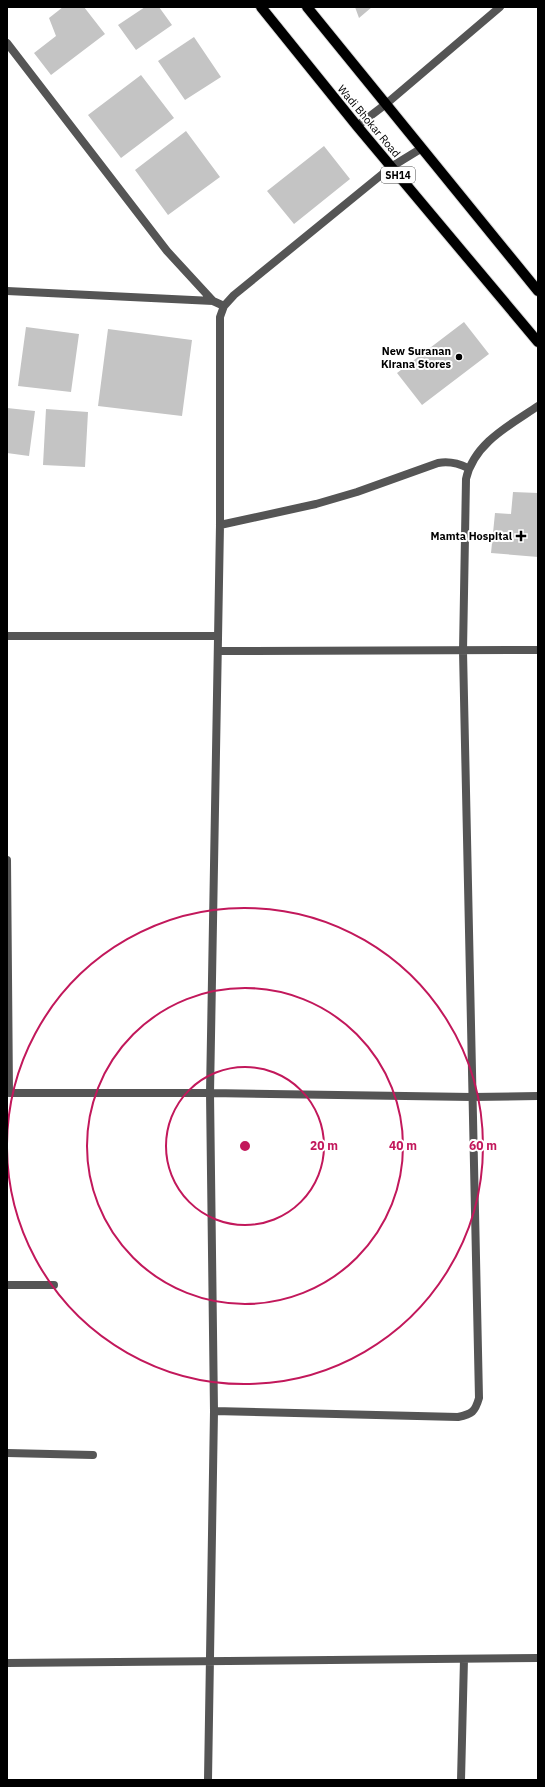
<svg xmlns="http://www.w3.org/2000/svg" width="545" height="1787" font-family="'IBM Plex Sans',sans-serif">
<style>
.building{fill:#c4c4c4}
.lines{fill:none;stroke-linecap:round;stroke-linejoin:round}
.primary-casing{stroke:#dbdbdb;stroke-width:12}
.street{stroke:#555;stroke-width:8}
.primary{stroke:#000;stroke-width:10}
.ring{fill:none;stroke:#c2185b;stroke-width:2}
.poi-dot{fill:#000;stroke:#fff;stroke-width:1.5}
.labels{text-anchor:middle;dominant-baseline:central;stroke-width:4;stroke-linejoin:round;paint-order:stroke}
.shield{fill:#fff;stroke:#4c4c4c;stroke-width:1}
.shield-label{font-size:10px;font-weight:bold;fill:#000}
.street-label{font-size:11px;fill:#000;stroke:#fff}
.poi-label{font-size:11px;font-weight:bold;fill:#000;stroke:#fff;text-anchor:end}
.centre{fill:#c2185b;stroke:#fff;stroke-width:2}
.ring-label{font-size:12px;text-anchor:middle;font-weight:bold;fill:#c2185b;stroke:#fff;stroke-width:4;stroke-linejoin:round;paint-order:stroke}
</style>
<rect width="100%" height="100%" fill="#fff"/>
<path class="building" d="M63,7h21l21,27 -54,41 -17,-22 22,-17 -7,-18z
M145,7h14l13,18 -36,25 -18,-25z
M355,7h17l-13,11z
M194,37l27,40 -36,23 -27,-39z
M141,75l33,43 -53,40 -33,-43z
M186,131l34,46 -52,38 -33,-45z
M324,146l26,33 -56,45 -27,-33z
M464,322l25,32 -67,51 -25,-32z
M26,327l53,7 -8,58 -53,-6z
M108,329l84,11 -10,76 -84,-10z
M7,408l28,3 -6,45 -22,-3z
M46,409l42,3 -3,55 -42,-2z
M513,492l25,1v64l-47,-4 4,-40 16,1z"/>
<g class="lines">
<defs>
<path id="primary" d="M261,7l96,119 181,216
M307,7l231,284"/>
</defs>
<use href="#primary" class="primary-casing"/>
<path class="street" d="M7,43l160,208 46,50 11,5
M357,126l29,-22 114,-97
M7,291l206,10
M220,525l96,-21 41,-12 81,-29c11,-2 20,0 30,5
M7,636h211
M218,651l320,-1
M7,860l2,233h201l262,4 66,-1
M7,1285h47
M214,1411l244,6c14,-3 17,-5 21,-19l-16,-747 3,-172c8,-36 44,-54 72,-73
M7,1453l86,2
M7,1663l531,-5
M208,1780l6,-369 -4,-318 10,-568v-208l4,-11 10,-11 157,-128 31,-19
M461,1780l3,-121"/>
<use href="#primary" class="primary"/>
</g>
<g class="ring">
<circle cx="245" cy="1146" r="79"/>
<circle cx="245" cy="1146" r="158"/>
<path d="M7 1144A238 238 0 1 1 7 1148"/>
</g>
<g class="poi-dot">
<circle cx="459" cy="357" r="4"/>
<path d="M519 530h4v4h4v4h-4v4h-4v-4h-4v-4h4z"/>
</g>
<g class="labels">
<rect class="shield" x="381" y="167" width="34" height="16" rx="3"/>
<g class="shield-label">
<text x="398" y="175">SH14</text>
</g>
<g class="street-label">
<text transform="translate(369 121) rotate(50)">Wadi Bhokar Road</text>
</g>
<g class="poi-label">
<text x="451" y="351">New Suranan<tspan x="451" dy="13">Kirana Stores</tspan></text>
<text x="512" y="536">Mamta Hospital</text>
</g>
</g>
<circle cx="245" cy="1146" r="6" class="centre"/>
<g class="ring-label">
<text x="324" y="1150">20 m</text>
<text x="403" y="1150">40 m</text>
<text x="483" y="1150">60 m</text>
</g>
<rect width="545" height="1787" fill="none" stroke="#000000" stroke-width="16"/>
</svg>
